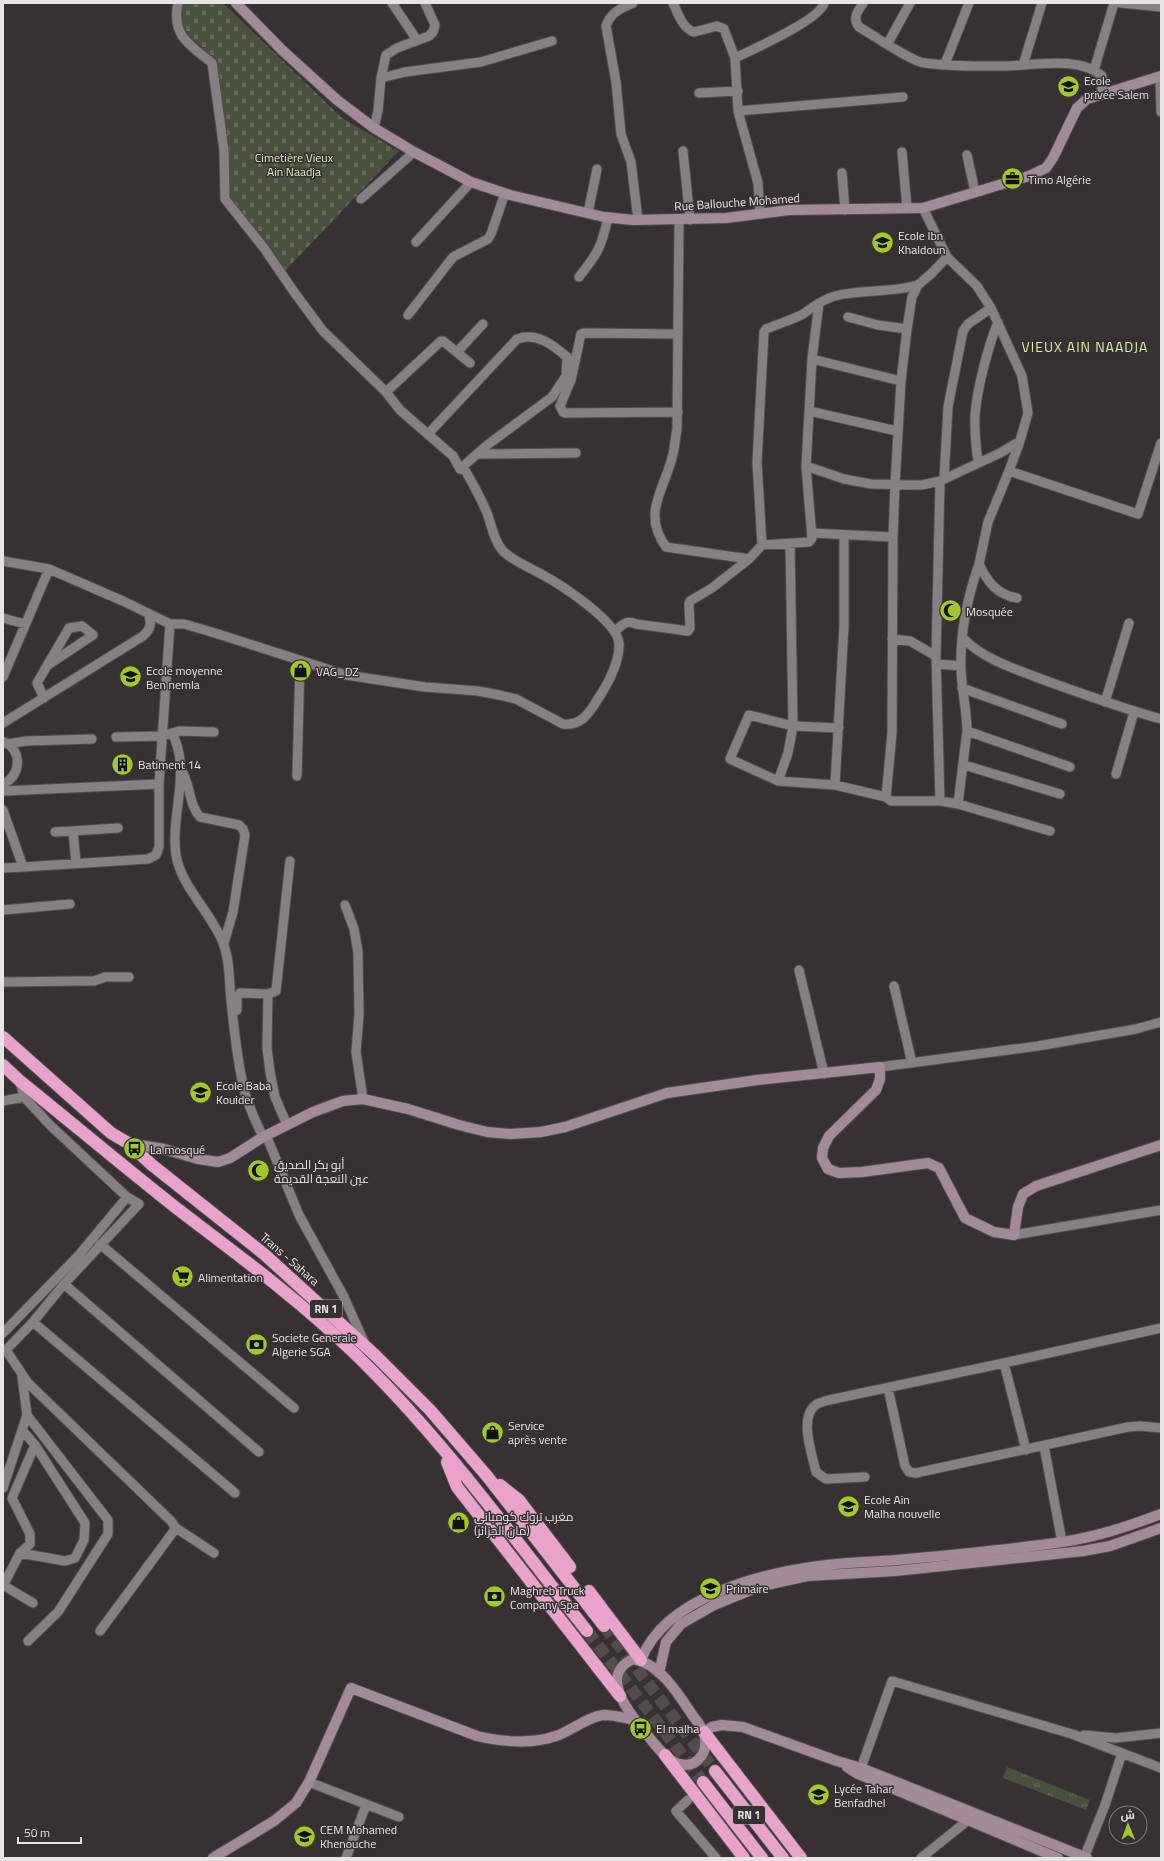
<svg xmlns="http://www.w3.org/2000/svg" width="1164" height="1861" font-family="'Titillium Web',Cairo,sans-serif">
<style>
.grass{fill:url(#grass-tufts)}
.cemetery{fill:url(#cemetery-stones)}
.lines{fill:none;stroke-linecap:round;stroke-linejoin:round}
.highway-tunnel{stroke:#524c4f;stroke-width:12;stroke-dasharray:12 6;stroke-linecap:butt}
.street-casing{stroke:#534e51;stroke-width:11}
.secondary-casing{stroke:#534e51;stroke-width:12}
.highway-casing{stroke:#534e51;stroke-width:14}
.street{stroke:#867f83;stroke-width:9}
.secondary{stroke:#a38a99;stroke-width:10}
.highway{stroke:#e8a2cc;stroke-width:12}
.labels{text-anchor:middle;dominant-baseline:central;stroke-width:3;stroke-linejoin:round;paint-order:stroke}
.shield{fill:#373134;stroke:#b3aeb1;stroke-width:1}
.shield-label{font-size:11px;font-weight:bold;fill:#e8e4e6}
.poi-label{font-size:12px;fill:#e8e4e6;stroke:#373134;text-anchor:start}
.park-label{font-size:12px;fill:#daeeb4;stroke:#373134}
.street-label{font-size:12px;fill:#e8e4e6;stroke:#373134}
.quarter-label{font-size:14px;letter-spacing:1px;fill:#d6efa5;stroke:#373134}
</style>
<defs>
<pattern id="grass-tufts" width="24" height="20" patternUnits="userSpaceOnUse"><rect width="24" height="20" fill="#49503b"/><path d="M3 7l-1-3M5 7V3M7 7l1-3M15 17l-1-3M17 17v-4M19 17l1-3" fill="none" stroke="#636957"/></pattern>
<pattern id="cemetery-stones" width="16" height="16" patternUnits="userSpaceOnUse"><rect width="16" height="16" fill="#49503b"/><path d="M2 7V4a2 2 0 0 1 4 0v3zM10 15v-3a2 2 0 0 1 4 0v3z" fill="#636957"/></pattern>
</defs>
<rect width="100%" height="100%" fill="#373134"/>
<path class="grass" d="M1007,1767l83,33 -4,10 -83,-32z"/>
<path class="cemetery" d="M182,3h41l119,115 57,33 -115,121 -56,-76 -1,-40 -11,-96 -34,-30 -2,-15z"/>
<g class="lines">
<path class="highway-tunnel" d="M604,1626l111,145
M587,1631l116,151"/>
<defs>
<path id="street" d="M392,3l25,37
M633,3c-13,6 -22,9 -27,23l10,56 5,52 10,28 7,58
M673,3c5,10 9,25 21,29l23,-6 7,3 11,29 3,53 20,72 2,31
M863,3c-5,8 -11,15 -4,24 14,8 53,35 66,36 27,4 56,3 82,3 29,-1 72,-10 95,10l1,8 -3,11
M1121,3l40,4
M888,43l22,-40
M735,58c17,-8 86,-39 89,-55
M945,64l24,-61
M1023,65l19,-62
M1094,70l20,-67
M1160,76l1,36
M381,78l5,-23 11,-7 32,-12 4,-4 2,-7 -10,-22
M699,93l39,-2
M738,111l165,-14
M374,128l4,-17 3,-33 24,-6 76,-10 71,-21
M683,151l7,69
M902,152l5,56
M967,155l8,37
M842,173l3,37
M361,199l53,-47
M923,208l24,49 30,29 14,22 31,68 6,37 -8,28 -11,30 129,43 23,-71
M588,213l9,-44
M679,220l-2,210c-2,8 -2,16 -4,24 -8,35 -32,59 -7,93l83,12
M416,242l55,-60
M579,277c19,-24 22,-29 29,-59
M819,303l-7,56 -6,107 6,72 -3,4 -47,3 -5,-83 7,-130 2,-3c12,-5 26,-9 37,-15 10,-7 20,-15 32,-18 27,-7 56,-3 83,-11
M408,315l45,-58 35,-18 3,-5 14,-41
M848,317l30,8 29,4
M457,352l26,-28
M812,359l89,22
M386,392l55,-51h2l27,22
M809,411l88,20
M678,412l-113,1 -2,-1 -3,-6 11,-26 10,-46 3,-1 94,1
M428,434l89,-95c20,-7 36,6 50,18l-1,19 -14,21 -66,49 -26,23
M477,454l99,-1
M978,462c-2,-16 -4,-31 -3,-47 2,-27 13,-68 23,-93
M806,466l38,13 27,5 51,1 18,-4 60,-28 20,-12
M1009,471l-21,51 -9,42c8,17 18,31 38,34
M944,479l4,-72 15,-76 5,-7 23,-16
M940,481l-4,175 4,145
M812,533l81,4
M790,543l3,183 -5,27 -10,28 -48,-22 19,-44 44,11 46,2
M3,561l46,8 74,32 47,23h14l31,9 131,42 79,12 53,4 21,4 17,4 47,25c17,2 25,-9 33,-22 10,-15 24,-40 23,-59 -2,-22 -59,-59 -78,-69 -12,-7 -29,-13 -39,-24 -9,-11 -10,-24 -15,-37 -6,-15 -14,-29 -22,-43l-5,-1 -7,-13 -53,-46 -14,-18 -63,-61 -29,-39 -30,-44 -39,-49 -1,-49 -12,-87c-22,-18 -41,-27 -34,-60
M979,564c-11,32 -19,68 -18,103 0,21 6,42 6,64l103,36
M3,618l22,6
M615,631c7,-6 12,-12 21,-7l52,7 2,-3 -1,-24 1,-3 22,-13 37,-29 13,-14
M963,638c21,22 53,31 81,42 39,14 77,28 117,39
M892,639l18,2 26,15
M937,664l24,2
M3,677l46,-108
M962,688l100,36
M44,698l-7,-15 32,-55 13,-2 11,9 -45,30
M1105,702l24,-79
M3,723l140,-87c8,-7 9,-12 5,-23
M172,733c20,37 -2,83 4,122 5,32 36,58 47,88 7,17 6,38 8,57 3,29 6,60 13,89 4,17 12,33 19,48
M116,737l46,-1 17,-5 35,1
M8,744l18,-3 66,-2
M964,765l96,29
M180,768c11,15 8,36 20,49l39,8 4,4 2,6 -12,77 -9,31
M1116,774l18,-62
M297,776l3,-115
M778,781l57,4 51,12 5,4h49l18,3 92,27
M3,784c18,-7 20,-34 1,-42
M835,785l9,-159v-90
M3,791l156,-7
M886,797l6,-64 1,-196 2,-52 6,-104 6,-52 5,-32 6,-12 14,-12 15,-16
M958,804l9,-73
M3,810l20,57 -20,1
M73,831l45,-3
M55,832l18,-1 3,32
M23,867l125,-8 8,-4 3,-8v-63l11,-160
M345,905l9,24 4,23 1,63 -3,37 7,47
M3,910l67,-6
M799,970l25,104
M3,982l76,-1h15l11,-4h24
M894,986l18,77
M237,1010v-12l3,-5 28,1
M880,1067l158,-21 98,-17 25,-7
M20,1081l4,16 27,29 76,71 12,7 -75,80 -31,38 -27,28 22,33 143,138 5,7 38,25
M3,1101l21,-4
M287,1125l-12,-28 -5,-25 -3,-24 1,-54 8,-3 14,-130
M266,1135l33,80 45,82 21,47
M1014,1235l147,-25
M100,1244l194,164
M64,1284l195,168
M33,1322l202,171
M3,1333l75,-77 49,-59
M1004,1363l22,87
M22,1377l5,38 81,105v14l-50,78 -30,29
M888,1388l17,78 4,6 7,1 212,-46 12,-1 21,2
M1044,1446l18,96
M865,1477l-39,2 -10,-7c-4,-18 -18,-56 1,-68 4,-2 8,-3 12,-4l175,-37 157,-35
M3,1488l24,-73
M20,1553l10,-9v-10l-18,-36 23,-53
M3,1585l30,18
M3,1586l17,-33 45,8 10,-3 9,-18 1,-17 -50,-78 -13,-15
M100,1631l76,-103
M1084,1735l32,3 45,-5
M861,1768l31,-87 180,53 89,34
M309,1782l90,35
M688,1800l-12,11 40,47
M346,1858l20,-53
M921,1858l51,-41
M1084,1858l21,-53 17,-52"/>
<path id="secondary" d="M236,3l46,47 55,50 37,28 40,24 57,30 39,13 94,22 29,3 93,-2 63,-8 134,-2 106,-32 17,-8 7,-10 24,-50 10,-9 74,-23
M128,1143l36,6 34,10 20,3 12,-4 33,-21 50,-25 30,-11 20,-2 45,10 51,16 28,7 24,2 30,-2 24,-5 102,-34 90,-13 123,-13v12l-4,11 -47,46 -6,12 -1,10 6,11 11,4 23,-1 66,-9 11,5 26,50 29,14 20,3 4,-28 5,-13 13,-8 125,-41
M633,1659c27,4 46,36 60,57 4,5 9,11 11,18 3,11 1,22 -10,29 -5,3 -14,2 -20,-1 -12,-7 -21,-20 -29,-30 -16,-19 -47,-57 -12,-73z
M641,1660c24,-64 125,-88 186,-95 23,-3 46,-3 70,-5 55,-5 111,-10 165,-18 35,-5 67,-16 99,-28
M659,1673l7,-31 15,-18 33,-19 44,-18 49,-11 88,-5 188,-20 27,-5 51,-18
M704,1732l8,-5 10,-2 21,2 94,34 24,7 226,90
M847,1767l11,7 200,84
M213,1858l61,-37 22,-18 13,-21 42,-94 126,48c26,6 53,9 79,0 15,-5 33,-20 48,-21 10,0 21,3 31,5"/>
<path id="highway" d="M3,1037l108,96 17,10 24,22 112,89 111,101 55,55 57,66 117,150
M3,1065l17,16c52,42 103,85 155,126 60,46 121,90 176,143 87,83 162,187 236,281
M447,1462l10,25 163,209
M500,1485l19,15 51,67
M589,1591l52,69
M704,1732l97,126
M665,1755l79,103
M715,1771l68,87
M703,1782l59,76"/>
</defs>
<use href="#street" class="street-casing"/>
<use href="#secondary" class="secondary-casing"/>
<use href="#highway" class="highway-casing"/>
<use href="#street" class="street"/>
<use href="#secondary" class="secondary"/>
<use href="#highway" class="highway"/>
</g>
<defs>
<symbol id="school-disc" viewBox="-11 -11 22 22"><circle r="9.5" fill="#a1c929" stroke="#373134"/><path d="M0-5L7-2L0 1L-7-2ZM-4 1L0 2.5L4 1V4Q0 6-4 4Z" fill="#111"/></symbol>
<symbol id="office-disc" viewBox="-11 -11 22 22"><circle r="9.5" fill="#a1c929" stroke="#373134"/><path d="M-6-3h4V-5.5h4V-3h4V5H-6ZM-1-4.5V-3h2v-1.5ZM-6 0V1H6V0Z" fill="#111"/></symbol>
<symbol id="mosque-disc" viewBox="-11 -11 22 22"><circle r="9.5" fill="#a1c929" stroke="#373134"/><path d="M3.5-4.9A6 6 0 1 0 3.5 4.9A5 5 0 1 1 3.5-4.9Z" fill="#111"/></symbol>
<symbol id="shop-disc" viewBox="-11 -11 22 22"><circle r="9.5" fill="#a1c929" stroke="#373134"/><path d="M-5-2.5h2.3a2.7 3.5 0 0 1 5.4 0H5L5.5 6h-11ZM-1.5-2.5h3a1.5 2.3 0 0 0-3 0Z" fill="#111"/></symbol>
<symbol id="building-disc" viewBox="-11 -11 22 22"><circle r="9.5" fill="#a1c929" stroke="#373134"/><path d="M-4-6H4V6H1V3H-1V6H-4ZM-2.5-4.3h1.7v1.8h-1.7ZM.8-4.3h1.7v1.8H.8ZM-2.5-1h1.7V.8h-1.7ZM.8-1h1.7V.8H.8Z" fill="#111"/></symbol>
<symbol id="bus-disc" viewBox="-11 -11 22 22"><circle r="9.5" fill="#a1c929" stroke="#373134"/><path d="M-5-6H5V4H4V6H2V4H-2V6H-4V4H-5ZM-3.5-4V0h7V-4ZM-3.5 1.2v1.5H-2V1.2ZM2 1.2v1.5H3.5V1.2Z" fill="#111"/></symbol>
<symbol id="supermarket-disc" viewBox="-11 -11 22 22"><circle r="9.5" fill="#a1c929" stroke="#373134"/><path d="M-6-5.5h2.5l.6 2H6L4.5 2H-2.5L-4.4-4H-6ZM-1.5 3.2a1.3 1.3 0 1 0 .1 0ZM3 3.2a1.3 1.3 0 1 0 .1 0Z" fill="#111"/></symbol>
<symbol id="bank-disc" viewBox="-11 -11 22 22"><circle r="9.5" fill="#a1c929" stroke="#373134"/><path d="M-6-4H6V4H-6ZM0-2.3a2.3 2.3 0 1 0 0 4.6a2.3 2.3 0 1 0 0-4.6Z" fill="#111"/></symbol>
</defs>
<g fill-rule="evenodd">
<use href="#school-disc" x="1056" y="74" width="25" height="25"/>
<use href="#office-disc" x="1000" y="166" width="25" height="25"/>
<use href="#school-disc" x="870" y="230" width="25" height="25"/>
<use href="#mosque-disc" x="938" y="598" width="25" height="25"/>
<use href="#shop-disc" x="288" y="658" width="25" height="25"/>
<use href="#school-disc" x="118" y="664" width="25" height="25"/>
<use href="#building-disc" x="110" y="752" width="25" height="25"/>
<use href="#school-disc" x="188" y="1080" width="25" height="25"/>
<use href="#bus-disc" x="122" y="1136" width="25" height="25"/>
<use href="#mosque-disc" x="246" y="1158" width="25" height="25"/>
<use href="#supermarket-disc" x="170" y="1264" width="25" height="25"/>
<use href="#bank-disc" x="244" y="1332" width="25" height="25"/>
<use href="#shop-disc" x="480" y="1420" width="25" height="25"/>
<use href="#school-disc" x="836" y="1494" width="25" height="25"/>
<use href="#shop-disc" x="446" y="1510" width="25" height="25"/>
<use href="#school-disc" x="698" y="1576" width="25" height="25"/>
<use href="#bank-disc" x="482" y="1584" width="25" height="25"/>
<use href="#bus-disc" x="628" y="1716" width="25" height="25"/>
<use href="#school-disc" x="806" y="1782" width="25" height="25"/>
<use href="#school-disc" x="292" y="1824" width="25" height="25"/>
</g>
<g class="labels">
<g class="shield">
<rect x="310" y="1300" width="32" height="18" rx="3"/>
<rect x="733" y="1806" width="32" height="18" rx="3"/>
</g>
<g class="shield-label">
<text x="326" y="1309">RN 1</text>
<text x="749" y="1815">RN 1</text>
</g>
<g class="poi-label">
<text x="1084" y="80">Ecole<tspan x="1084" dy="14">privée Salem</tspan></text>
<text x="1028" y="179">Timo Algérie</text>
<text x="898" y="235">Ecole Ibn<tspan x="898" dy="14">Khaldoun</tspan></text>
<text x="966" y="611">Mosquée</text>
<text x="146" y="670">Ecole moyenne<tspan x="146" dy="14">Ben nemla</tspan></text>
<text x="316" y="671">VAG_DZ</text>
<text x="138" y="764">Batiment 14</text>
<text x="216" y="1085">Ecole Baba<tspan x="216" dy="14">Kouider</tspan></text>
<text x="150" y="1149">La mosqué</text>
<text x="274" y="1164">أبو بكر الصديق<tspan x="274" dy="14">عين النعجة القديمة</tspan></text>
<text x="198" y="1277">Alimentation</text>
<text x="272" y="1337">Societe Generale<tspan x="272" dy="14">Algerie SGA</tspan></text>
<text x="508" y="1425">Service<tspan x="508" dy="14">après vente</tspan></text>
<text x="864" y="1499">Ecole Ain<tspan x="864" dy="14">Malha nouvelle</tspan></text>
<text x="474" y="1516">مغرب تروك كومباني<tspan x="474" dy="14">(مان الجزائر)</tspan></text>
<text x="726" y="1588">Primaire</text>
<text x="510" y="1590">Maghreb Truck<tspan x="510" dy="14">Company Spa</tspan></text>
<text x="656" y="1728">El malha</text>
<text x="834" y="1788">Lycée Tahar<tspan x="834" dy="14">Benfadhel</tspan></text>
<text x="320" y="1829">CEM Mohamed<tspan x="320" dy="14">Khenouche</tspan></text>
</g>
<g class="park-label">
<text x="294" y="157">Cimetière Vieux<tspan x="294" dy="14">Ain Naadja</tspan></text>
</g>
<g class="street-label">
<text transform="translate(737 202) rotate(-4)">Rue Ballouche Mohamed</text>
<text transform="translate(290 1259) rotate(41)">Trans - Sahara</text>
</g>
<g class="quarter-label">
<text x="1085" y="346">VIEUX AIN NAADJA</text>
</g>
</g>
<rect width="1164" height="1861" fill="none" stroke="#e8e4e6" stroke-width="8"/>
<g transform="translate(1128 1825) rotate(359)"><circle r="19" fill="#373134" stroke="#7e797b"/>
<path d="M0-3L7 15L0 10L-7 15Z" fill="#a1c929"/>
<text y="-6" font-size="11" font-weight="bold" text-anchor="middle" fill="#e8e4e6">ش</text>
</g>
<path d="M18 1837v6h63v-6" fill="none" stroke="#e8e4e6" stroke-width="2"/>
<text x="24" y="1837" font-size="12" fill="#e8e4e6" stroke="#373134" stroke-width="3" paint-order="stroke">50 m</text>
</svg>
